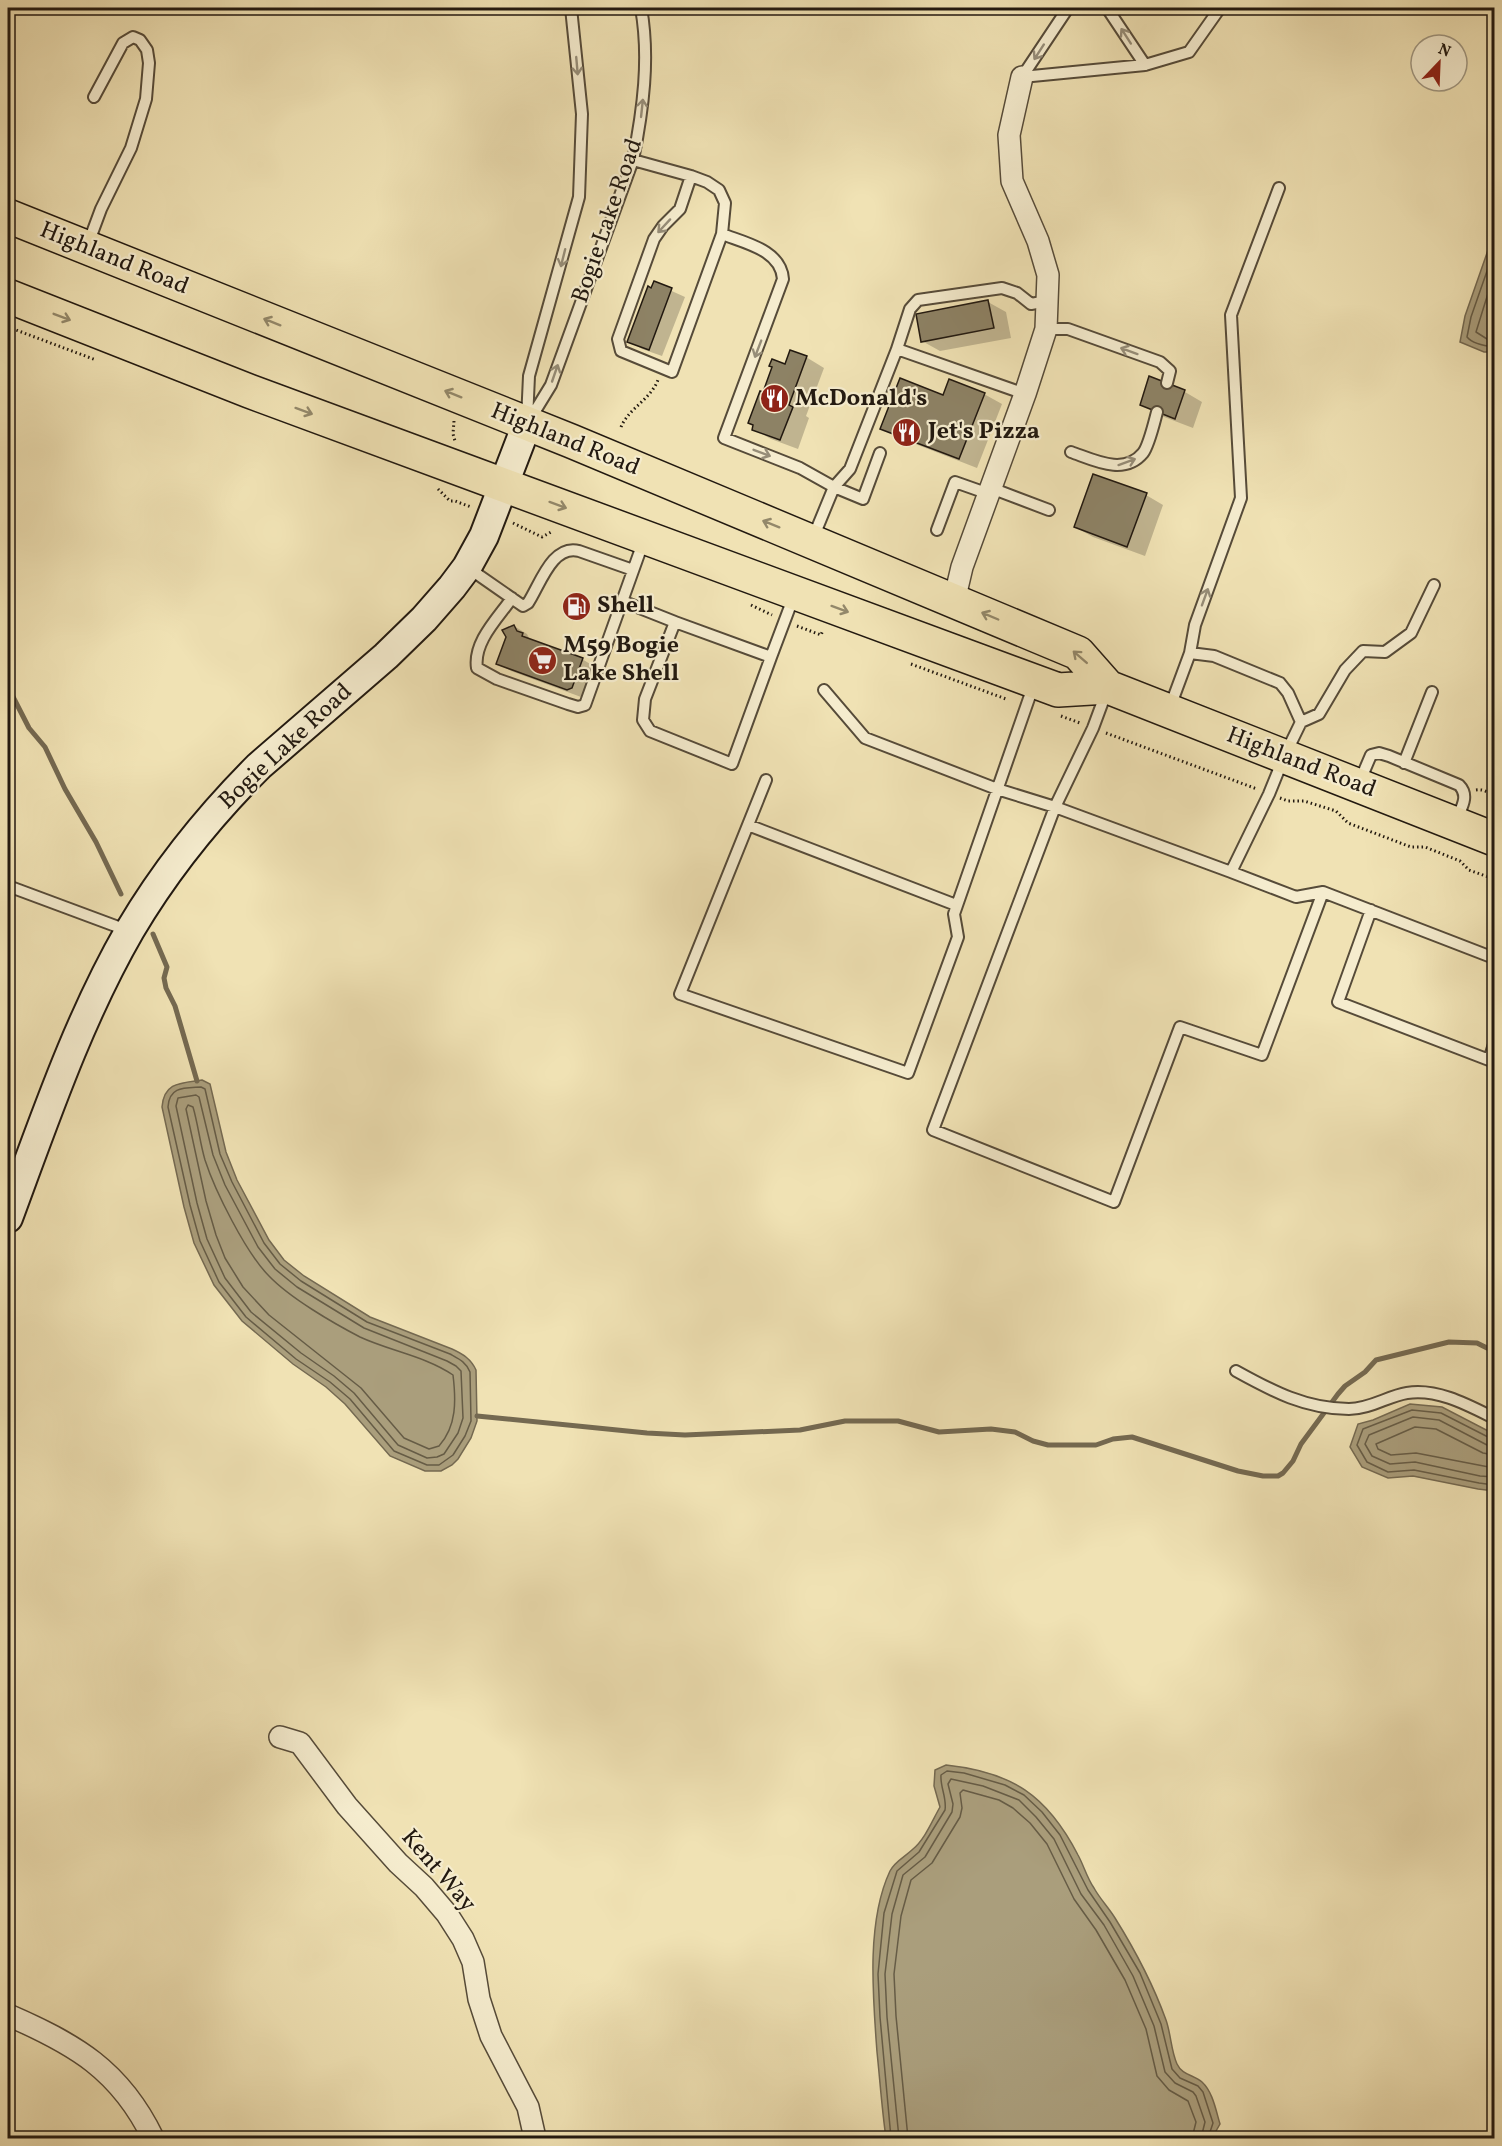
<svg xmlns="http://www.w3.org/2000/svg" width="1502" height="2146" font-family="Vollkorn,serif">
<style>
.water{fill:#aa9e7c;stroke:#746951;stroke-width:1.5}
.shadow{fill:#0003}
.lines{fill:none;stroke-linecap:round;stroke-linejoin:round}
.shore{stroke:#665c46;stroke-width:1.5}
.stream{stroke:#746951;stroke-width:5}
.building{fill:#8d8265;stroke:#221910;stroke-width:1.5}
.service-casing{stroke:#564b39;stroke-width:14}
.minor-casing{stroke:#564b39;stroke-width:24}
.secondary-casing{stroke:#221910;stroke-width:32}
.trunk-casing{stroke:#221910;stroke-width:36}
.path{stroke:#221910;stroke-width:3;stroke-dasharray:1.5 3;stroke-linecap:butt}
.service{stroke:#f5ecce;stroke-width:10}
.minor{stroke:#f5ecce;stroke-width:21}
.secondary{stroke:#f5ecce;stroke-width:28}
.trunk{stroke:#f0e2b4;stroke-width:33}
.oneway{stroke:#968d78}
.oneway2{stroke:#93886a}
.labels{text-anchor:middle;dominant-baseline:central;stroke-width:4.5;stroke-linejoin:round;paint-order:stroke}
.street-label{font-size:24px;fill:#221910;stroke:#f5ecce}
.poi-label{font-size:24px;font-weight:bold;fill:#221910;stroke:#f5ecce;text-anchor:start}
</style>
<rect width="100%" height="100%" fill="#f0e2b4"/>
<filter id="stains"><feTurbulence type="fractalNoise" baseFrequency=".00333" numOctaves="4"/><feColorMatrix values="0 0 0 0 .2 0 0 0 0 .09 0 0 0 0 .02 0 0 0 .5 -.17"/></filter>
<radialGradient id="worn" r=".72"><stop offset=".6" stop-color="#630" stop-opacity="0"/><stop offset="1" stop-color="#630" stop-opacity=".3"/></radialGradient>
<path class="water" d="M1494,233v119h-10l-24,-10 5,-26z
M202,1080l8,4 16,68 11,28 32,60 15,20 20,16 66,41 82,32c11,5 19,10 24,21l1,51 -6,17 -13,21 -6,6 -11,6h-16l-35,-15 -45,-52 -19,-17 -33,-23 -51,-43 -28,-36 -20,-42 -10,-36 -22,-100c2,-25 19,-24 40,-27z
M1410,1404l32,3 52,27v57l-16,-2 -65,-13 -25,2 -26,-11 -12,-20 8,-23 15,-4z
M946,1765c66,7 101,30 132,90 6,11 9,23 16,33 6,11 15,20 21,30 20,32 38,66 51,102 5,14 5,31 11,44 5,11 17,11 25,18 11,10 14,29 18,42l-8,14h-326c-4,-28 -6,-57 -9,-86 -4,-55 -11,-130 13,-181 5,-10 15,-14 23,-22 12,-10 19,-28 27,-42l-6,-21 1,-16z"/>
<path class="shadow" d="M654,283l31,14 -23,59 -20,-7 -13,-8z
M988,302l18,10 5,26 -71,13 -18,-10z
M806,357l18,11 -18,48 3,2 -11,31 -27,-10 -18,-10 11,-35 22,-28z
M1150,378l35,14 17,10 -9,26 -34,-13 -17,-10z
M984,394l18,10 -25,64 -77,-30 -18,-10 62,-31z
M1146,495l17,10 -18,51 -52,-19 -18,-10z
M514,626l13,8 2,4 5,4 48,17 13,8 -10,28 -4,2 -70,-26 -13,-8z"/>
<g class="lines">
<path class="shore" d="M1494,251l-23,66 -4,20c6,7 18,9 27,10
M1494,274l-18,58 11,7h7
M201,1087l4,2 15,65 12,28 32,61 16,21 21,17 66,41 83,32c9,5 16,8 20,18l1,49 -6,15 -12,19 -14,10h-12l-33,-14 -44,-52 -20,-17 -34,-23 -50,-42 -27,-35 -19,-41 -10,-36 -22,-98c1,-21 17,-19 33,-20z
M196,1095l3,2 14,58 12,30 33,62 17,22 22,18 67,41 83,33 9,5 5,5 2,47 -5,15 -14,21 -7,3 -10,1 -29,-13 -44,-52 -20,-17 -33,-23 -50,-41 -26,-34 -18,-39 -10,-36 -21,-97 2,-8z
M188,1105l5,2c5,17 7,36 12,53 10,31 41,93 64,116 21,22 64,47 91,61 30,14 65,19 93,38 3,25 4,51 -14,71l-10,3 -25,-11 -43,-50 -92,-73 -26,-28 -18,-29 -9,-23 -10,-34 -20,-92z
M1494,1438h-4l-49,-25 -29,-3 -49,19 -6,16 10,17 21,10 26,-2 65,13 15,2
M1494,1446l-7,-1 -48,-25 -26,-3 -44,18 -4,9 7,12 18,8 25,-2 65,14 14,1
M1494,1455l-11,-2 -47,-24 -21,-2 -39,17 2,5 13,6 25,-2 78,15
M891,2138l-11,-121 -2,-43 6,-61 13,-42 22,-19 26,-42c2,-12 -5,-23 -4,-35l6,-4 17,2 41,12 19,10 18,17 18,23 28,55 22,32 30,51 21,51 11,45 8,9 18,8 5,6 10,31 -5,15
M899,2138l-12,-121 -2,-43 7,-60 11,-39 22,-18 27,-45 1,-8 -5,-20 3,-5 32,7 36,14 17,17 18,22 27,55 23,31 29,51 21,50 11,46 10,11 18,9 3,4 9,26 -4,16
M908,2138l-12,-122 -2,-42 7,-58 10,-36 21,-17 28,-46 2,-9 -2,-15 3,-3 36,10 14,8 17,15 17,21 27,55 22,31 29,50 21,49 11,47 12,14 19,11 8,21 -4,16"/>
<path class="stream" d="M8,687l21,41 16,19 20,42 31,53 25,52
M153,934l14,33 -3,11 2,10 9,18 22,75
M477,1416l170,17 38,2 115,-5 45,-9h53l41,11 52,-3 24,3 18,9 15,4h48l17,-6 19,-2 106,34 25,5h15l5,-3 10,-12 8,-17 37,-50 7,-8 20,-14 11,-12 73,-18 28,1 10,5h7"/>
</g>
<path class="building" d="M654,281l18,7 -23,62 -22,-8 21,-56 3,2z
M988,300l6,28 -73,14 -5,-28z
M790,350l17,6 -18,49 4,2 -13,33 -28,-10 1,-5 -5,-2 12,-32 3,1 9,-25 -3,-1 3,-7 13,5z
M1149,376l36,14 -10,29 -35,-14z
M900,378l43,17 6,-16 36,14 -26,66 -79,-30z
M1093,474l54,19 -20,54 -53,-20z
M514,625l3,6 6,2 -1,3 61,22 -11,30 -5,2 -71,-26 10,-27 -4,-7z"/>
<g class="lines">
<defs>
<path id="service" d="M1107,8l38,57
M1022,77l123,-12 44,-13 31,-44
M1022,77l46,-69
M633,160l58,16 16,6 12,8 6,13 -3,31 -50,138 -51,-21 -3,-12 36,-100 9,-13 17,-17 11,-33
M722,234c23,9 59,16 61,45l-59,159 76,30 34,19 29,12 17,-46
M88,244l13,-35 30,-61 15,-49 3,-36 -2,-13 -7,-10 -7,-3 -10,6 -29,54
M1046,329h22l92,33 10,9 -3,12
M897,349l13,-40 8,-9 84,-12 15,5 14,11 16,-3
M527,420l2,-44 50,-179 3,-83 -11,-106
M529,421l22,-36 82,-225c10,-50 17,-102 8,-152
M1071,452c23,8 53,24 72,1 6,-8 11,-30 14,-41
M991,488l58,22
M937,530l18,-48 34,12
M813,538l21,-51 16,-18 47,-120 128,45
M467,567l56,39 5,-3c12,-18 24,-59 51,-52l54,19
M1434,585l-23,48 -26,19 -22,-1 -18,19 -26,44 -18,8 -17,35 -15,37 -38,78 -176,-65 -122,323 181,72 66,-175 82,28 61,-163 171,66
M512,598c-14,20 -39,44 -35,70l20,11 71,25 10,3 7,-2 59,-165
M622,601l53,21
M1190,653l24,3 66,27 8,10 13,29
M771,657l-96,-35 -30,77 -2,21 7,11 82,33 39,-107 23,-61
M824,690l41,48 132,51 58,18 38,-79 13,-35
M1170,707l20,-54 5,-28 46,-127 -10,-183 48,-127
M1404,763l28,-71
M766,780l-86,214 228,79 50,-136 -4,-23 80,-230
M1359,783l12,-28 8,-2 10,3 70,29c11,11 2,23 -3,36
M748,825l208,80
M1231,872l65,25 27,-5
M8,886l121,45
M1371,910l-33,92 151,58 5,-16
M1236,1371c36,20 70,38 113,38 21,0 39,-13 58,-16 30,-5 61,12 87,25"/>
<path id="minor" d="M954,601l8,-34 63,-173 21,-65 2,-54 -10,-34 -26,-60 -3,-46 13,-58
M280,1737l20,6 47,63 51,57 26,24 23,27 16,25 10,23 6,37 12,37 37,71 7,31
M8,2015c67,29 112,55 145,123"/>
<path id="secondary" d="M8,1218c36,-97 70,-198 122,-288 36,-61 79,-114 129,-164l127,-110 38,-37 28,-32 15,-20 17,-31 43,-112"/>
<path id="trunk" d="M8,216l563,225 507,212 30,34
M8,296l241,95 809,299 50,-3 386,152"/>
</defs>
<use href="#service" class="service-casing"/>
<use href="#minor" class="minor-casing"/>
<use href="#secondary" class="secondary-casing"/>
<use href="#trunk" class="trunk-casing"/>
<path class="path" d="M8,327l88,33
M454,421l-1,13 2,7
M621,427c8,-19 29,-27 37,-47
M438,489l12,12h5l16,6
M513,523l29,14 11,-6
M751,605l21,10
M797,626l24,9 2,-5
M911,664l95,35
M1061,716l19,7
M1106,733l151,56
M1476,790c8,-1 13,2 18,9
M1280,798l8,3h16l32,10 12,12 63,24h14l35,14 9,9 25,9"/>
<use href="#service" class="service"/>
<use href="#minor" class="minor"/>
<use href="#secondary" class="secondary"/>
<use href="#trunk" class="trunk"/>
</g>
<defs><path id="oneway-shaft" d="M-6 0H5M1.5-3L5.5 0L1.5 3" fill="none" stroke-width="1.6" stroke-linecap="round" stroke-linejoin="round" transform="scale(1.5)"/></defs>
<g class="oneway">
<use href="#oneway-shaft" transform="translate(1126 36) rotate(-123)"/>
<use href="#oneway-shaft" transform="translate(1039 52) rotate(123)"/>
<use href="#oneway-shaft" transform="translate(577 66) rotate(85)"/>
<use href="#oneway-shaft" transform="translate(642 108) rotate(-84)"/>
<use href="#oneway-shaft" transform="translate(664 226) rotate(133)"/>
<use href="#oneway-shaft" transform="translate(563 258) rotate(104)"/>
<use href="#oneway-shaft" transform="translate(758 349) rotate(111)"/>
<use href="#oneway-shaft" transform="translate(1129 351) rotate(-160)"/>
<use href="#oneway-shaft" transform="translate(555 373) rotate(-71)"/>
<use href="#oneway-shaft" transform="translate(762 453) rotate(21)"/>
<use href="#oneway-shaft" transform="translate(1127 462) rotate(-20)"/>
<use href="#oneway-shaft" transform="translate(1205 597) rotate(-70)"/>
</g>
<g class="oneway2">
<use href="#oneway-shaft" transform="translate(62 317) rotate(21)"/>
<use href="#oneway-shaft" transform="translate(272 322) rotate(-158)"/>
<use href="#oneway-shaft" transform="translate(453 394) rotate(-158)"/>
<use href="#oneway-shaft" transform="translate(304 411) rotate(20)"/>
<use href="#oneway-shaft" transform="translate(558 505) rotate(20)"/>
<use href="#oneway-shaft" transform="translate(771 524) rotate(-158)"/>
<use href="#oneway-shaft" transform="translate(840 609) rotate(20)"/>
<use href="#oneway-shaft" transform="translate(990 616) rotate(-157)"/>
<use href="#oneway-shaft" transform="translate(1080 657) rotate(-139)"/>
</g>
<defs>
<symbol id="restaurant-disc" viewBox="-11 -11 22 22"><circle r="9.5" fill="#8f2418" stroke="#f5ecce"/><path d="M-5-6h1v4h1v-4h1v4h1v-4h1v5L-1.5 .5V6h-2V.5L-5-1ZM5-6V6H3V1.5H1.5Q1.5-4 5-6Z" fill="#fff"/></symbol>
<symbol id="fuel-disc" viewBox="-11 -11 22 22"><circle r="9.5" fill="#8f2418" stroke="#f5ecce"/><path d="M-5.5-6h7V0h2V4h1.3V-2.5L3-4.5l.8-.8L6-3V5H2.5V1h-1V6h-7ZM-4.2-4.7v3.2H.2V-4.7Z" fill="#fff"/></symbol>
<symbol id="supermarket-disc" viewBox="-11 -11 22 22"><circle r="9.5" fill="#8f2418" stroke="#f5ecce"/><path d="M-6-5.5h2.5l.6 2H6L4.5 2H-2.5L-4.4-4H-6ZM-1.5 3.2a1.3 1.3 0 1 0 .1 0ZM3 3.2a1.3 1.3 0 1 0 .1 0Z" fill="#fff"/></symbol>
</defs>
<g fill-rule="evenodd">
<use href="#restaurant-disc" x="758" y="382" width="33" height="33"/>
<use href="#restaurant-disc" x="890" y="416" width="33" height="33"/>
<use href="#fuel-disc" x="560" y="590" width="33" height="33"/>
<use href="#supermarket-disc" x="526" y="644" width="33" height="33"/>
</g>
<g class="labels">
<g class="street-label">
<text transform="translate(608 221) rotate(-71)">Bogie Lake Road</text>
<text transform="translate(114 259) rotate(22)">Highland Road</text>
<text transform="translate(565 440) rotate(22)">Highland Road</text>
<text transform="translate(286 747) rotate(-43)">Bogie Lake Road</text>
<text transform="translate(1301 763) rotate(21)">Highland Road</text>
<text transform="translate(438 1871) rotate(49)">Kent Way</text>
</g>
<g class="poi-label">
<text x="795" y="399">McDonald's</text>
<text x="928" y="432">Jet's Pizza</text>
<text x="597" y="606">Shell</text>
<text x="563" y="646">M59 Bogie<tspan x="563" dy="28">Lake Shell</tspan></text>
</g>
</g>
<rect width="1502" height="2146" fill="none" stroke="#f0e2b4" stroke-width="30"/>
<rect x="9" y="9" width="1484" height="2128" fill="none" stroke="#221910" stroke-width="3"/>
<rect x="15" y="15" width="1472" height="2116" fill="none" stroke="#221910" stroke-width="1.5"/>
<g transform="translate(1439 63) rotate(23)"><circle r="28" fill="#f5ecce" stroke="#a19882" stroke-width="1.5"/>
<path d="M0-4.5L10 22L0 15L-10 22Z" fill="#8f2418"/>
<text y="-9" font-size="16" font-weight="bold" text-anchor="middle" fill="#221910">N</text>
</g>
<rect width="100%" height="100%" filter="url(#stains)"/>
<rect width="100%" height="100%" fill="url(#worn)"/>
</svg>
